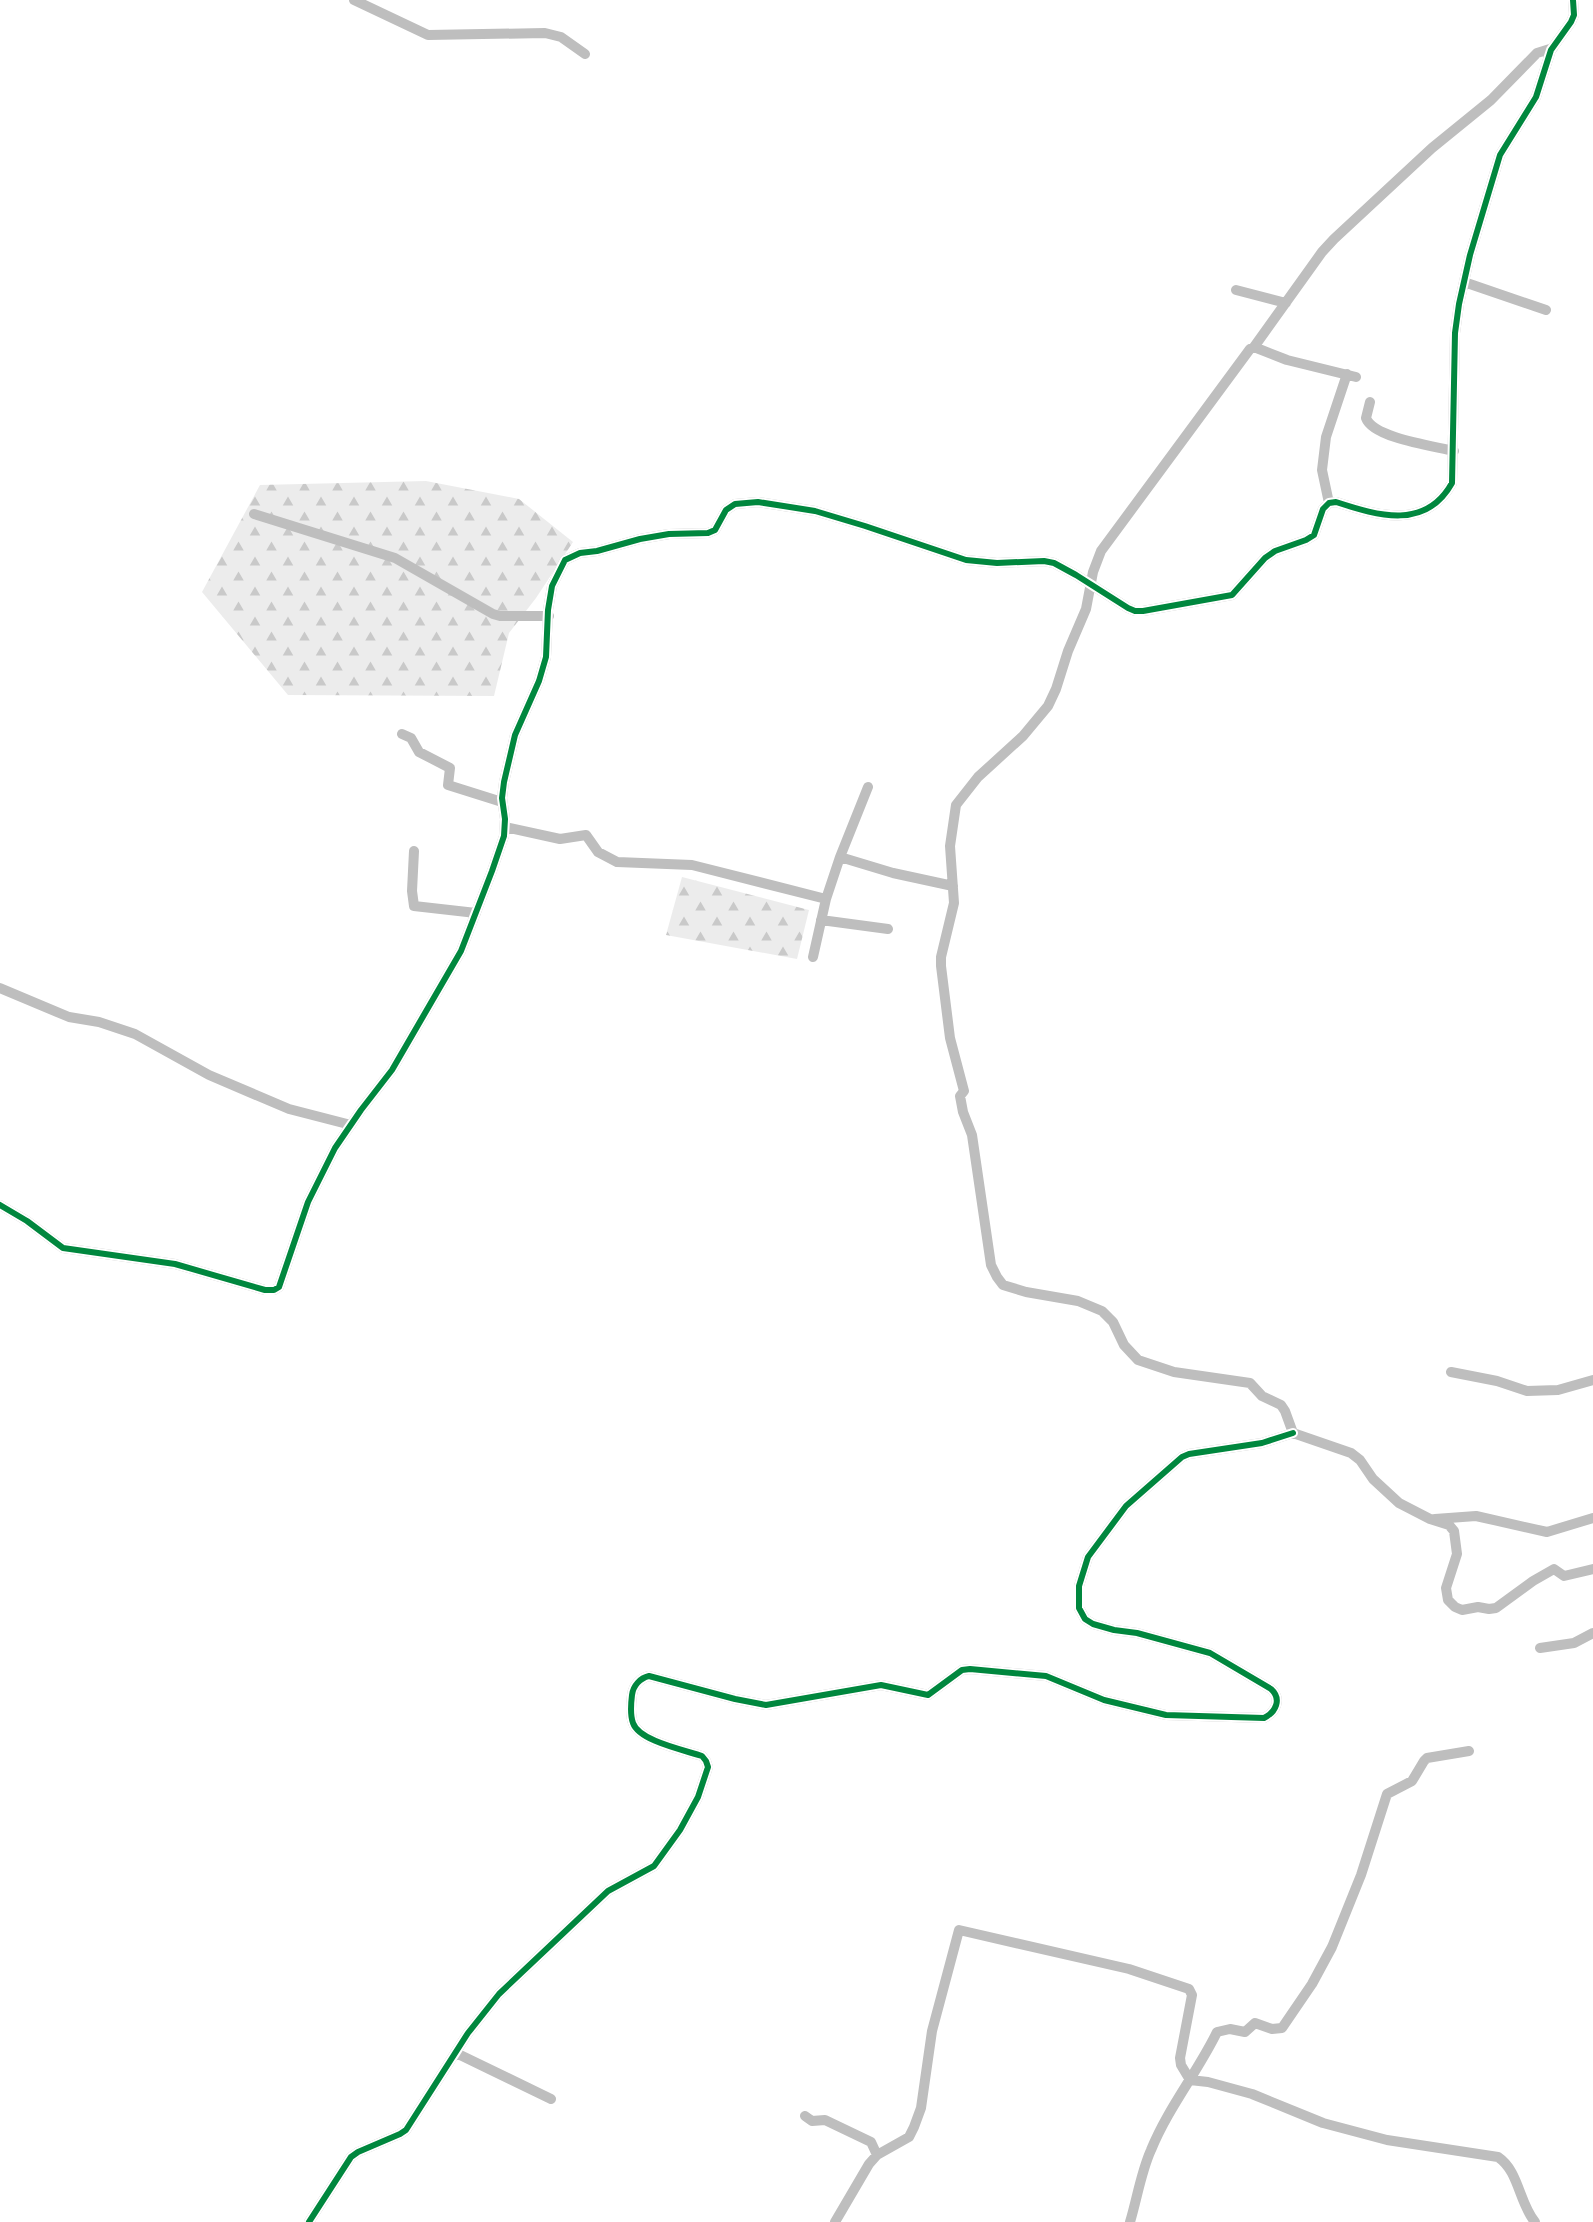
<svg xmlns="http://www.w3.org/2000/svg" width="1593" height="2222" font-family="'Public Sans',sans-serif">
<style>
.forest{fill:url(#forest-firs)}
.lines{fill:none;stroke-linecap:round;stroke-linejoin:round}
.minor{stroke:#bebebe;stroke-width:10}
.cycleway-casing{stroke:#fff;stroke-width:10}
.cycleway{stroke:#00873e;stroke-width:6}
</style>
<defs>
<pattern id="forest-firs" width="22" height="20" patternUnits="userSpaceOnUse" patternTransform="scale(1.5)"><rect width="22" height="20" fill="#ececec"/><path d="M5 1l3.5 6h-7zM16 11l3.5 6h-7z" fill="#c9c9c9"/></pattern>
</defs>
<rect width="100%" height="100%" fill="#fff"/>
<path class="forest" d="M426,481l93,18 54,43 -37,56 -27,35 -15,63 -206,-1 -86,-103 58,-107z
M682,877l127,33 -12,49 -131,-24z"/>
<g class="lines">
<path class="minor" d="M354,0l74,35 117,-2 16,4 24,17
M1464,282l82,28
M1236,290l50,13
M1254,347l68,-95 12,-13 98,-91 59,-48 46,-47 16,-5
M1356,377l-69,-17 -33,-13 -4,2 -149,202 -8,21 -7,37 -18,42 -12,38 -8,17 -25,30 -45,41 -22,28 -6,41 4,57 -13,54v9l9,72 14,53 -4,5 3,16 9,23 19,130 6,12 6,8 23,7 52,9 24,10 11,11 11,23 14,15 36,12 76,11 12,13 19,9 4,6 8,22 58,20 9,7 13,19 26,24 31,16 19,6 5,6 3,23 -11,34 2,12 7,7 7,3 16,-3 11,2 7,-1 37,-27 21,-12 10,7 29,-7
M1370,402l-4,16c7,20 68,28 88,33
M1329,503l-7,-33 4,-33 21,-63
M254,514l141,44 98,56 7,2h49
M402,734l9,4 8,14 31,16 -2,17 54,17
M505,827l55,12 26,-4 12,17 19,10 75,3 134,34 14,-42 53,16 60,13
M414,851l-2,40 2,15 62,7
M840,857l28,-70
M821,920l67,9
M813,957l13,-58
M0,988l69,29 30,5 36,12 74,41 80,34 62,16
M0,1205l27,16 36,27 112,16 90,26h9l5,-3 29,-85 27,-54 26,-38 31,-40 69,-119 31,-80 12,-35 1,-17 -3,-21 2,-16 11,-47 24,-54 7,-24 2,-47 4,-24 13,-26 15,-7 17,-2 43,-12 29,-5 39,-1 7,-3 11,-20 9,-6 23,-2 57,9 50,15 101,34 31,3 47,-2 10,2 22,12 52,33 7,3h8l89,-16 33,-37 10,-7 31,-11 8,-5 9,-26 6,-6 7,-1c43,14 90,28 116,-19l3,-150 4,-29 11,-49 30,-100 36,-58 15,-47 20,-28 3,-7 -1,-15
M1451,1372l46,9 30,10 31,-1 35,-10
M1435,1519l41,-3 71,16 46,-14
M1540,1648l34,-5 19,-10
M456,2053l95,46
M805,2116l7,5 13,-1 46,22 6,13
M309,2222l42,-65 7,-5 42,-18 6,-4 62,-97 31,-39 109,-103 46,-25 26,-36 18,-33 10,-30 -2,-6 -4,-5c-18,-6 -63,-15 -69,-33 -3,-8 -2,-20 -1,-28 1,-9 8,-17 17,-19l86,23 31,6 115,-20 47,10 34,-25 8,-1 76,7 58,24 62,15 98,3c12,-6 18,-19 7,-29l-61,-36 -73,-20 -23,-3 -21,-6 -8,-5 -6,-11v-22l9,-29 38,-51 56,-49 7,-3 73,-11 31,-10
M835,2222l34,-58 8,-9 32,-18 5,-10 7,-19 11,-77 27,-101 170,39 60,20 3,6 -12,63 1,7 9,15 18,2 44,12 71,29 64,17 111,17c21,14 21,46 37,65
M1130,2222c7,-23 11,-50 21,-72 17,-42 46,-77 66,-118l13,-3 15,3 10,-9 17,6 10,-1 30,-44 20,-37 29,-72 26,-81 25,-13 12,-20 3,-3 42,-7"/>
<defs>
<path id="cycleway" d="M0,1205l27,16 36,27 112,16 90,26h9l5,-3 29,-85 27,-54 26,-38 31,-40 69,-119 31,-80 12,-35 1,-17 -3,-21 2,-16 11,-47 24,-54 7,-24 2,-47 4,-24 13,-26 15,-7 17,-2 43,-12 29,-5 39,-1 7,-3 11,-20 9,-6 23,-2 57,9 50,15 101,34 31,3 47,-2 10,2 22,12 52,33 7,3h8l89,-16 33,-37 10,-7 31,-11 8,-5 9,-26 6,-6 7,-1c43,14 90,28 116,-19l3,-150 4,-29 11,-49 30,-100 36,-58 15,-47 20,-28 3,-7 -1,-15
M309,2222l42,-65 7,-5 42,-18 6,-4 62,-97 31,-39 109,-103 46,-25 26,-36 18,-33 10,-30 -2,-6 -4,-5c-18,-6 -63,-15 -69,-33 -3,-8 -2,-20 -1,-28 1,-9 8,-17 17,-19l86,23 31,6 115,-20 47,10 34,-25 8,-1 76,7 58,24 62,15 98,3c12,-6 18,-19 7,-29l-61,-36 -73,-20 -23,-3 -21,-6 -8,-5 -6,-11v-22l9,-29 38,-51 56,-49 7,-3 73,-11 31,-10"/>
</defs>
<use href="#cycleway" class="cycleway-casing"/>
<use href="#cycleway" class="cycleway"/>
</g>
</svg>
